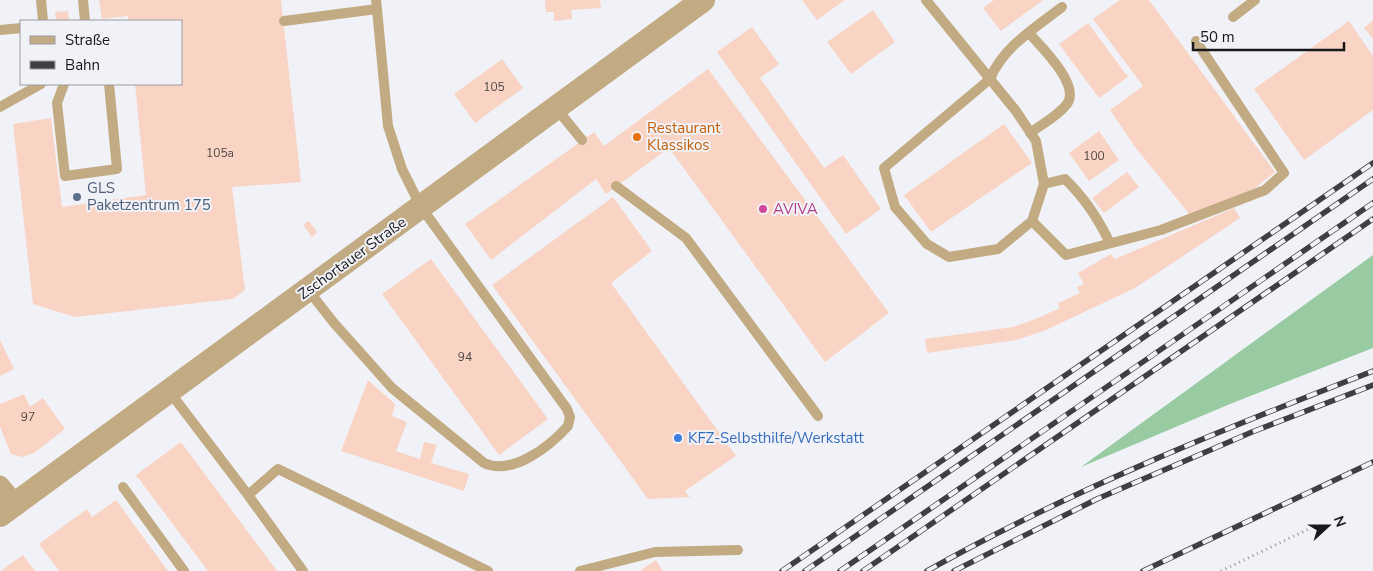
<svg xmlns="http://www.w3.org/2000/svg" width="1373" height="571" font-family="'Nunito Sans',sans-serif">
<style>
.forest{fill:#99cba2}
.building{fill:#f9d4c5}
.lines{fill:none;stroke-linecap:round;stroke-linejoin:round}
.path{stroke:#949599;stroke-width:3;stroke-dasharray:1 4;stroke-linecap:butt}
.service{stroke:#c2ab82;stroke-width:10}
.minor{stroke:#c2ab82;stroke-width:19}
.tertiary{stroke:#c2ab82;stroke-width:24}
.rail-casing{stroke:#3f3f42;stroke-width:5.5}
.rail{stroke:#f1f2f8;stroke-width:4;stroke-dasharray:11;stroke-linecap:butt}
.food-dot{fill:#e8710a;stroke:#f1f2f8;stroke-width:2}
.service-dot{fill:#5c6f8a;stroke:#f1f2f8;stroke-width:2}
.hotel-dot{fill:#d1479c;stroke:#f1f2f8;stroke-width:2}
.shop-dot{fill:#3f7fe0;stroke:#f1f2f8;stroke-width:2}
.labels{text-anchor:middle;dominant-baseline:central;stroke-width:4;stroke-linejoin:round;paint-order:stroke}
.number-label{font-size:12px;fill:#504745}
.food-label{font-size:15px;fill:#c56008;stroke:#f1f2f8;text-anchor:start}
.service-label{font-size:15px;fill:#4e5e75;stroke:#f1f2f8;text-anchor:start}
.hotel-label{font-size:15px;fill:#b23c85;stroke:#f1f2f8;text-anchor:start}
.street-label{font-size:15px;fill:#18181a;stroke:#f1f2f8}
.shop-label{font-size:15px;fill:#366cbe;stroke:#f1f2f8;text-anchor:start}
</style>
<rect width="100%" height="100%" fill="#f1f2f8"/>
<path class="forest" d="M1373,255v93l-143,56 -149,63z"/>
<path class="building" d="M99,0h182l20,182 -69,5 13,103 -12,9 -158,18 -42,-13 -20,-180 38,-6 11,89 84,-12 -11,-111h46v-63h-52l-1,-5 -26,3z
M545,0h55l1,8 -30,2 1,9 -18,2v-9h-8z
M802,0h43l-28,20z
M994,0h49l-42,31 -18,-23z
M1120,0h29l126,172 -20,16 -65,27 -55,-68 -25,-37 33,-24 -50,-67z
M873,10l22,32 -44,32 -24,-32z
M68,11l1,10h-13l-1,-9z
M1373,20v19l-9,-11z
M1349,21l24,35v54l-69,50 -50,-71z
M1088,23l40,54 -29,21 -40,-54z
M752,27l27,37 -19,14 64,90 19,-13 38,54 -35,25 -129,-182z
M502,59l21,29 -48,35 -21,-29z
M708,69l181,244 -64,49 -156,-214 -63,46 -10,-15 -105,81 -26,-36 129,-92 10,14z
M1004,124l28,39 -101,69 -27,-37z
M1099,131l20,29 -30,21 -20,-28z
M1127,172l12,15 -35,26 -12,-15z
M613,197l39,54 -41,32 125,173 -51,35 5,6 -42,2 -156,-214z
M1234,208l6,10 -105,70 -91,43 -28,9 -89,13 -2,-14 88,-12 25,-9 22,-10 -2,-5 22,-10 -3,-6 7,-3 -6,-11 33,-19 4,5z
M309,221l8,11 -5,5 -9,-12z
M431,259l117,160 -49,36 -117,-161z
M0,340l14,29 -14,7z
M368,380l27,24 -3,12 15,6 -11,29 24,8 4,-17 13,3 -6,18 38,11 -5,17 -123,-40z
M24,394l6,13 13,-9 22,31 -31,24 -12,4 -11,-3 -11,-27v-23z
M181,442l96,129h-69l-72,-96z
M116,500l52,71h-109l-20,-27 48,-35 5,8z
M23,555l12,16h-32l-1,-1z
M656,560l7,11h-21l-1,-1z"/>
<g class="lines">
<path class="path" d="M1221,571l94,-45"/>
<path class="service" d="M41,0l2,21
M83,0l2,21
M926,0l90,111 20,30 8,43 -12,37 -34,28 -49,8 -22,-13 -32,-37 -11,-39 106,-89c13,-32 45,-51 72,-72
M1233,17l22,-17
M284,21l93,-12 -1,-9
M0,30l21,-2
M1029,33c12,14 52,52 38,71 -9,12 -25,20 -37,29
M64,84l-7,19 8,73 52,-7 -8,-85
M0,107l41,-23
M556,108l26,32
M1044,184l21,-5c20,19 33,39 45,64
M616,186l70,52 132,178
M1032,221l34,34 95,-25 104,-40 19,-17 -88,-132
M308,290l26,33 58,65 92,75c28,13 65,-16 84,-37l2,-9 -3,-8 -146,-202 -19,-38 -14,-43 -11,-117
M169,391l79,104
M123,487l61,84
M303,571l-55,-76 30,-26 210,102
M580,571l75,-19 83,-2"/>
<path class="minor" d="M0,485l16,19"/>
<path class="tertiary" d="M0,515l703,-515"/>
<defs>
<path id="rail" d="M782,571l591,-408
M805,571l568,-392
M840,571l533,-368
M863,571l510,-352
M927,571c142,-80 294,-141 446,-200
M954,571l143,-72 155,-67 121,-47
M1143,571l230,-109"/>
</defs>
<use href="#rail" class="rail-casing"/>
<use href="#rail" class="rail"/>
</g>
<circle class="food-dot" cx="637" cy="137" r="5"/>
<circle class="service-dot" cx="77" cy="197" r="5"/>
<circle class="hotel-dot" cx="763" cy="209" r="5"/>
<circle class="shop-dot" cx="678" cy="438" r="5"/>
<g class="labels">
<g class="number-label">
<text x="494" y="87">105</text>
<text x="220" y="153">105a</text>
<text x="1094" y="156">100</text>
<text x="465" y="357">94</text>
<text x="28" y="417">97</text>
</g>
<g class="food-label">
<text x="647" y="128">Restaurant<tspan x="647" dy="17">Klassikos</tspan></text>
</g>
<g class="service-label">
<text x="87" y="188">GLS<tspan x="87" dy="17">Paketzentrum 175</tspan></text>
</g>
<g class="hotel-label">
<text x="773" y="209">AVIVA</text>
</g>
<g class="street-label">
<text transform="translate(352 258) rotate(-36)">Zschortauer Straße</text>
</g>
<g class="shop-label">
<text x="688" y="438">KFZ-Selbsthilfe/Werkstatt</text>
</g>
</g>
<rect x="20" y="20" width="162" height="65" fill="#f1f2f8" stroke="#9a9b9f"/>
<rect x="30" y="36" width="25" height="8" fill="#c2ab82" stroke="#9a9b9f"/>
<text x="65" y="45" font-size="15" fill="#18181a">Straße</text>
<rect x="30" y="61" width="25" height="8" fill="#3f3f42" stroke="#9a9b9f"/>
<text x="65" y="70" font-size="15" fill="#18181a">Bahn</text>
<g transform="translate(1328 526) rotate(69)" stroke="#f1f2f8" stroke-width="4" paint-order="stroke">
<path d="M0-4L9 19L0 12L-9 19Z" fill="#18181a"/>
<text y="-8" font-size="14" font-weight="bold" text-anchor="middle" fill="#18181a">N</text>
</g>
<path d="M1193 42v8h151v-8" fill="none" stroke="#18181a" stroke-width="2.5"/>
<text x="1200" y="42" font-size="15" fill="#18181a" stroke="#f1f2f8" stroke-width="4" paint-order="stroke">50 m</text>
</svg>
